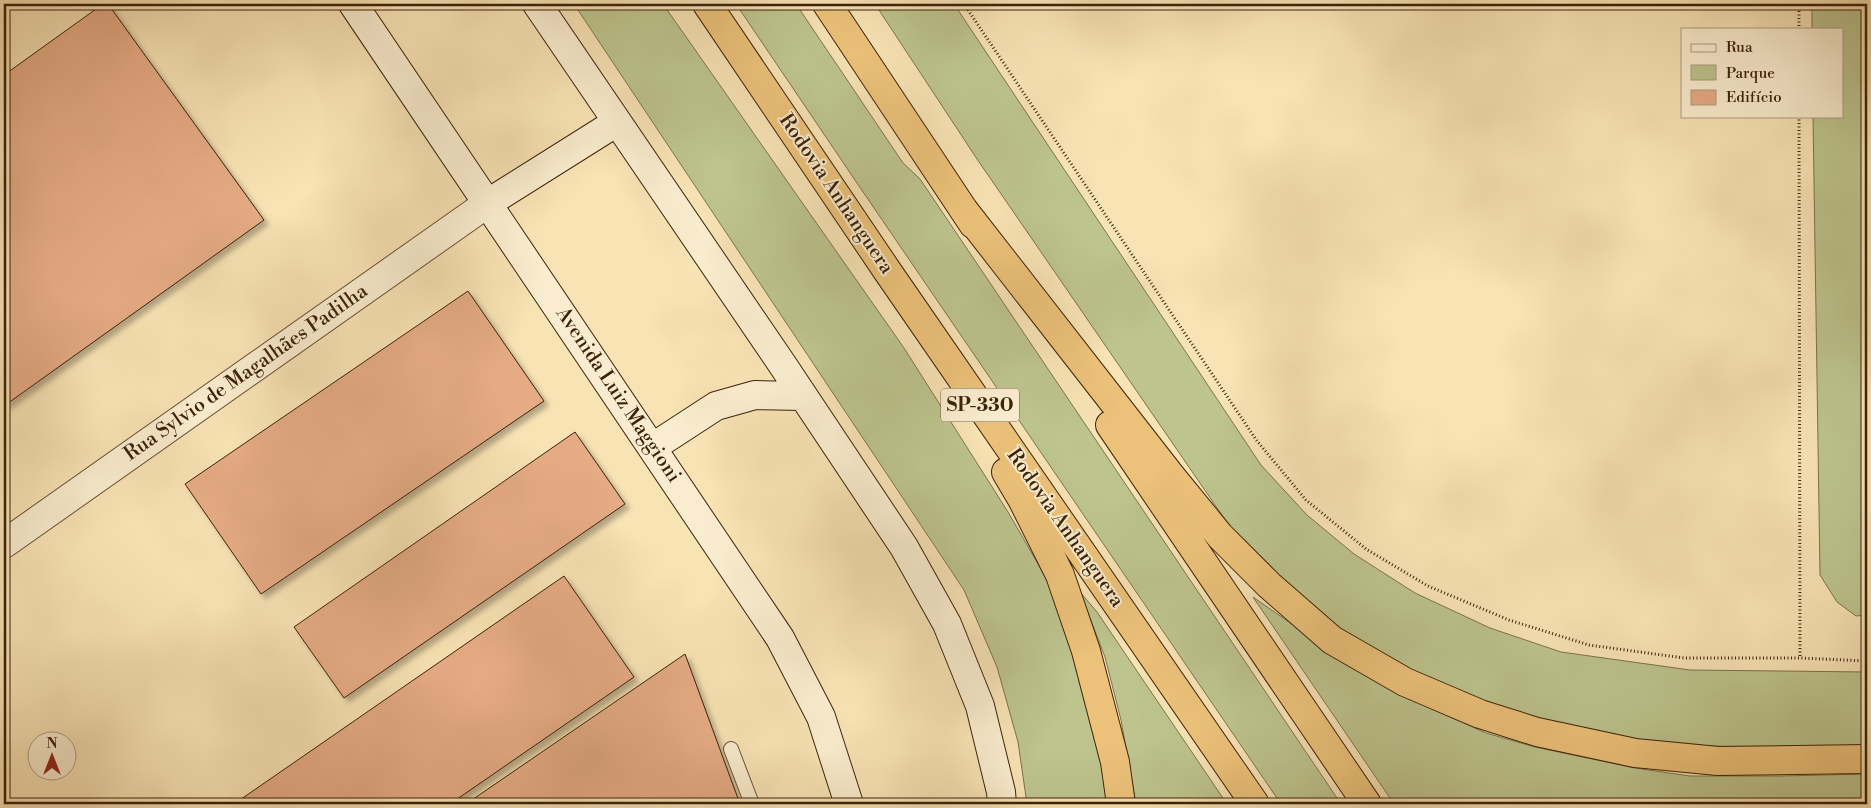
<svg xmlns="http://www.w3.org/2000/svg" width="1871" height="808" font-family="'Libre Bodoni',serif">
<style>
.green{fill:#bdc48e;stroke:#7c734c}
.building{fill:#e5ab85;stroke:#3c220a;filter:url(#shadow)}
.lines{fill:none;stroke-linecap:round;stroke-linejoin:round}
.lane-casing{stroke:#6b5235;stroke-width:16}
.street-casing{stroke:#6b5235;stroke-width:30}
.secondary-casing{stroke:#3c220a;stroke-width:30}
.highway-casing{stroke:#3c220a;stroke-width:30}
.path{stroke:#3c220a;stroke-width:3;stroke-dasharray:1 2.5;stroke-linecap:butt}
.lane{stroke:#faedcf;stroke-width:14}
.street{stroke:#faedcf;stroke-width:28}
.secondary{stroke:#faedcf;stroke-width:28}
.highway{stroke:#ecc27a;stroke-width:28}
.labels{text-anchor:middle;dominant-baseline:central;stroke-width:4;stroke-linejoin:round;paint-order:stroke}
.shield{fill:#faedcf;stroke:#755f45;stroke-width:1}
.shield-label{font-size:19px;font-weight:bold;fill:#3c220a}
.street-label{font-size:20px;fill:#3c220a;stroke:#faedcf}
</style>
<defs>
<filter id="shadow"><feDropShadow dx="4.5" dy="4.5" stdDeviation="2.5" flood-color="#0004"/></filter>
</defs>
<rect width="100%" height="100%" fill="#f8e3b5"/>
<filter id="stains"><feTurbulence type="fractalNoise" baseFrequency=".004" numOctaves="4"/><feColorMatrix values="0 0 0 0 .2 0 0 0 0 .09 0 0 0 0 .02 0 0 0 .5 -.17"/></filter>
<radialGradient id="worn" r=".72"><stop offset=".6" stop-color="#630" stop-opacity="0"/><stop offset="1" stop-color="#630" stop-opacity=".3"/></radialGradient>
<path class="green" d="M574,4h89l241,344 104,164 37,64 27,58 40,170h-85l-9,-62 -21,-75 -33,-77z
M736,4h60l107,159 17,16 421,625h-60l-420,-615z
M875,4h79l307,461 46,50 47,39 61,39 75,35 71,24 129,18 177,2v75l-203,-1 -79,-13 -82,-24 -81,-33 -60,-32 -62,-45 -65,-65 -258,-375z
M1812,4h55v611l-11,1 -19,-14 -17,-27 -7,-459h29v-87h-30z
M1080,592l17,20 130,192h-91l-15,-84 -16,-63z
M1253,597l106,74 75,39 52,23 49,14 100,21 55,8h92l85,-2v30h-473z"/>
<path class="building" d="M103,4h5l156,216 -260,186v-331z
M468,291l76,110 -283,193 -76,-110z
M575,432l50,72 -281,194 -50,-71z
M564,576l70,101 -184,127h-216z
M685,654l55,150h-274z"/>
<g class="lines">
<defs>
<path id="lane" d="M731,749l21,55"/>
<path id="street" d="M4,544l484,-341"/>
<path id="secondary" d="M353,4l427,634 41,79 28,87
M537,4l245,360 122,183 43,77 33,82 21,86 1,12
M488,203l129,-81
M653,447l63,-41 39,-11 48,1"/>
<path id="highway" d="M707,4l181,268 367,532
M827,4l146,220
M963,209l208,267 49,60 49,49 63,55 73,42 75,32 57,18 98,21 83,8 149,-2
M1110,425l257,379
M1006,472l16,27 38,76 26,76 29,111 6,42"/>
</defs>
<use href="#lane" class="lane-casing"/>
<use href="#street" class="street-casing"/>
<use href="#secondary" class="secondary-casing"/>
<use href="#highway" class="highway-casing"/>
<path class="path" d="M964,4l293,437 49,59 60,49 62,37 81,34 80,25 95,13h116l67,3
M1799,4v25
M1799,116l1,542"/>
<use href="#lane" class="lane"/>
<use href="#street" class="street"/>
<use href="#secondary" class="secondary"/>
<use href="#highway" class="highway"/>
</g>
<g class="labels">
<rect class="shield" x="941" y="388.5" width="78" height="33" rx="4"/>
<g class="shield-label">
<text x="980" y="405">SP-330</text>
</g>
<g class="street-label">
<text transform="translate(836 194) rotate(56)">Rodovia Anhanguera</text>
<text transform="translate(246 373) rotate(-35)">Rua Sylvio de Magalhães Padilha</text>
<text transform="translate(618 395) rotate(56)">Avenida Luiz Maggioni</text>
<text transform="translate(1065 528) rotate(55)">Rodovia Anhanguera</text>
</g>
</g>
<rect width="1871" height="808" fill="none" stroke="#f8e3b5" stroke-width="20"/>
<rect x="5" y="5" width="1861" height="798" fill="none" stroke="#3c220a" stroke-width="2.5"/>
<rect x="10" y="10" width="1851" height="788" fill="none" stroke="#3c220a"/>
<rect x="1681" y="28" width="162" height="90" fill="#faedcf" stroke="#ae9c80"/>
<rect x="1691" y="44" width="25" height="8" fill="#faedcf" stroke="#ae9c80"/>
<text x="1726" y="52" font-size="15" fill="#3c220a">Rua</text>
<rect x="1691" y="65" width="25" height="15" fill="#bdc48e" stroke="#ae9c80"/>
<text x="1726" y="78" font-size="15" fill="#3c220a">Parque</text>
<rect x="1691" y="90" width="25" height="15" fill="#e5ab85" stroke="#ae9c80"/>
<text x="1726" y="102" font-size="15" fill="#3c220a">Edifício</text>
<g transform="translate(52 756)"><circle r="24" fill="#faedcf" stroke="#ae9c80"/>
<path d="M0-4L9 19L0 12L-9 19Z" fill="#8f2418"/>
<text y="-8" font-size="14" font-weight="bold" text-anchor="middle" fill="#3c220a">N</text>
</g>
<rect width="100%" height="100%" filter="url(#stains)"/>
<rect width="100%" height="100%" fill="url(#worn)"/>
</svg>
